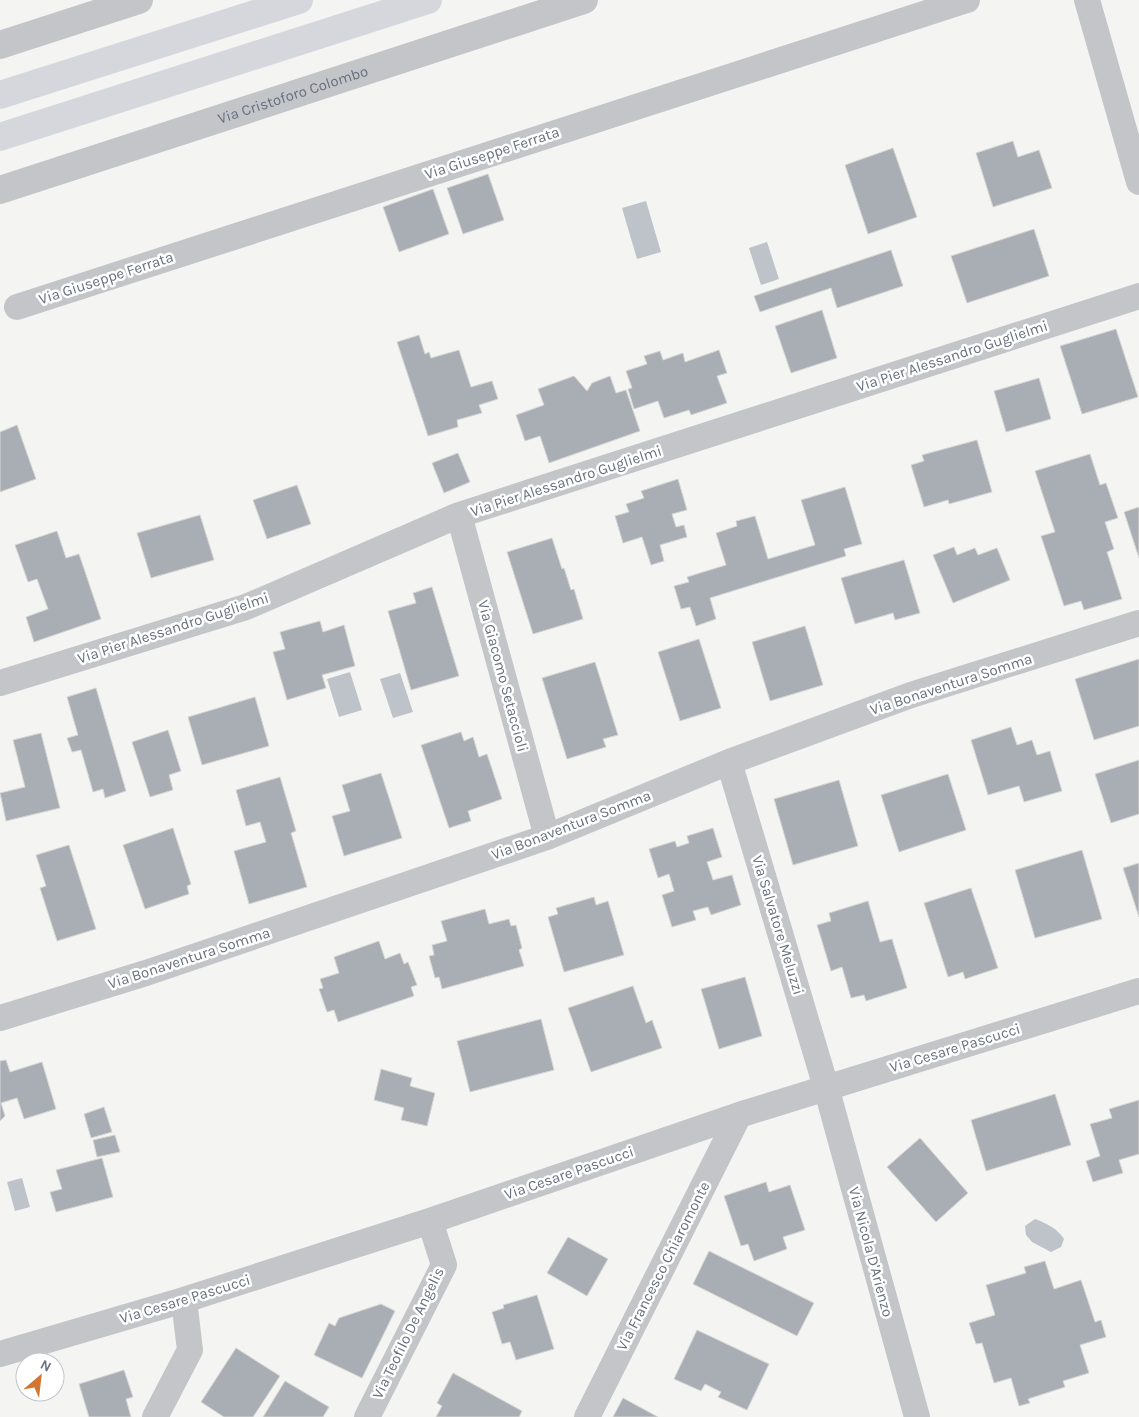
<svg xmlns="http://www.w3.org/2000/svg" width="1139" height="1417" font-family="Karla,sans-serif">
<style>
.water{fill:#bdc3c9}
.building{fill:#a9adb4;stroke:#d6d6d4}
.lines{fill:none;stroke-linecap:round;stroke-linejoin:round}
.minor{stroke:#c3c5c9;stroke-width:26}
.tertiary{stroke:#c3c5c9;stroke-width:28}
.primary{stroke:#d5d7dc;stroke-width:28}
.labels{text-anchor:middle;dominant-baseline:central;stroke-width:5;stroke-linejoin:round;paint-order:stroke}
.street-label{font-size:15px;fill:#677080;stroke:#fff}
</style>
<rect width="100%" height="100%" fill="#f4f5f2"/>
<path class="water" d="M646,201l15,51 -24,7 -15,-51z
M767,242l12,37 -18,6 -12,-37z
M350,672l12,38 -23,7 -12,-38z
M400,673l13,39 -20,6 -13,-39z
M22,1178l8,29 -15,4 -8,-29z
M1035,1219c11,4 23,10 29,20l-3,8 -10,5 -19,-10 -6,-7 -1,-9z"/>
<path class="building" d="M1013,141l5,16 21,-7 13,38 -59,19 -17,-54z
M893,148l24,69 -49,17 -23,-69z
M488,174l16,46 -41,14 -16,-46z
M433,189l16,45 -50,18 -16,-45z
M1034,229l15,47 -82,27 -16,-47z
M891,250l12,36 -66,22 -6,-20 -71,24 -6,-16z
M822,310l15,48 -46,15 -16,-47z
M1116,329l22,68 -56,17 -22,-68z
M419,335l6,19 4,-2 2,6 28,-8 12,37 21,-6 6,18 -19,6 3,8 -25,7 1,7 -30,9 -31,-94z
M719,350l8,23 -10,3 10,27 -36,12 -2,-5 -25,8 -6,-17 -24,8 -6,-20 4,-1 -6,-17 21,-7 -3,-8 16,-5 3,9 20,-7 2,9z
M574,376l13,15 5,-8 18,-7 6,17 10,-3 14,41 -91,32 -9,-27 -15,5 -9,-26 28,-10 -6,-16z
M1039,378l12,41 -45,13 -12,-41z
M17,425l19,54 -36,13v-60z
M977,440l15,52 -43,12 -1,-4 -24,7 -13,-42 13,-4 -2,-6z
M458,453l12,29 -26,11 -12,-30z
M1090,454l10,31 6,-2 12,35 -13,4 9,27 -7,3 15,47 -38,11 -3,-9 -17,5 -23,-70 14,-4 -20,-61z
M678,479l9,31 -15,4 4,13 8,-2 3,12 -27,8 4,16 -13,4 -9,-28 -19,6 -8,-27 14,-4 -3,-8 18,-6 -3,-7z
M297,485l14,39 -44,15 -14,-39z
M845,487l17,57 -18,5 2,7 -136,42 6,21 -20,7 -6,-19 -9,2 -7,-23 15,-4 -2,-5 39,-12 -10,-32 21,-7 -1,-5 19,-5 13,43 47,-14 -14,-45z
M1139,507v51l-15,-46z
M200,515l14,45 -63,18 -14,-45z
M57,531l9,27 13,-4 22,65 -67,23 -8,-25 22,-8 -11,-30 -9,3 -13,-37z
M552,538l10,31 2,-1 7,22 3,-1 9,30 -50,15 -26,-82z
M954,547l3,8 18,-7 3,7 19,-7 13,32 -57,23 -20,-48z
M904,560l16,53 -25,7 -2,-7 -38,11 -14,-46z
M432,587l27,89 -48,14 -23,-79 28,-8 -3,-10z
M320,621l3,11 21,-7 11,41 -33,9 4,13 -39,12 -14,-48 12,-3 -5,-17z
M805,626l18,59 -53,16 -18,-59z
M699,639l22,69 -41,13 -22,-69z
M1139,659v67l-45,14 -19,-61z
M595,662l23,73 -15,4 3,8 -39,12 -25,-81z
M96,688l30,103 -21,7 -2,-9 -10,3 -12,-42 -9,2 -5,-14 11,-3 -11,-38z
M255,697l14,49 -67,19 -14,-48z
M1011,727l6,18 15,-5 5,15 13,-4 12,40 -38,11 -5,-16 -31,9 -17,-55z
M168,730l13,41 -12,4 4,15 -23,7 -18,-55z
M461,732l3,9 9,-4 6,20 8,-3 15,45 -34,12 3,10 -22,7 -28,-83z
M41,733l19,75 -54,13 -6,-28 25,-6 -12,-47z
M1139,760v54l-28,9 -16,-49z
M381,773l21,65 -58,18 -12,-40 18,-5 -8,-26z
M948,774l18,56 -67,22 -18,-57z
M280,777l16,54 -5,2 16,54 -58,17 -15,-53 32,-9 -6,-20 -14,4 -10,-36z
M839,780l19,66 -65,19 -19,-66z
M173,828l18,56 -4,2 2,8 -44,15 -22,-64z
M713,828l9,29 -15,5 6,18 19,-5 9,30 -30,10 -3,-8 -15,4 3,9 -24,7 -10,-32 12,-4 -5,-17 -11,4 -9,-29 26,-8 2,6 12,-4 -2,-7z
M69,845l27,84 -39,12 -17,-53 6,-2 -10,-31z
M1082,850l20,69 -67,19 -20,-68z
M1139,863v54l-16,-49z
M971,888l27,80 -33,11 -2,-7 -15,5 -24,-74z
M594,897l2,8 12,-4 16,54 -60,17 -16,-55 10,-3 -2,-6z
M868,901l12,41 12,-3 15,49 -41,13 -2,-6 -13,3 -9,-31 -11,4 -14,-46 14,-4 -2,-8z
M485,909l4,15 20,-5 2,7 5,-1 6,23 -3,2 5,16 -82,23 -3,-12 -4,1 -6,-22 5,-1 -2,-10 15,-4 -6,-20z
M379,941l6,18 15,-6 4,11 4,-2 9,23 -6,2 3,9 -76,26 -4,-12 -7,2 -8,-23 4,-1 -3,-9 19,-6 -5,-16z
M745,977l17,59 -43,13 -18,-60z
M633,986l13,37 6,-3 10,28 -71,24 -23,-64z
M541,1019l13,51 -84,22 -13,-51z
M6,1060l4,12 32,-10 14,47 -32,10 -7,-21 -16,5 4,13 -5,5v-60z
M381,1069l31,9 -2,8 25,7 -8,33 -26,-6 3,-12 -30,-8z
M1055,1094l16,51 -85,26 -15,-51z
M1139,1100v54l-20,6 4,13 -30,9 -7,-21 14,-5 -10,-32 22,-6 -3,-9z
M104,1107l8,25 -21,6 -7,-24z
M115,1135l5,17 -23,5 -4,-17z
M920,1138l48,55 -32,29 -49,-55z
M102,1158l11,39 -57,15 -6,-20 12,-3 -6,-19z
M766,1182l3,10 21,-7 15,45 -22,7 4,12 -33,12 -6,-17 -7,2 -17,-50z
M568,1237l40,22 -21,37 -40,-23z
M709,1251l105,52 -17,33 -104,-52z
M1045,1261l9,28 27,-9 14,42 6,-2 5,17 -26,8 9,28 -26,8 2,6 -37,12 2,4 -11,3 -8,-28 -17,5 -12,-40 -6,1 -7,-21 26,-8 -9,-30 40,-12 -2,-6z
M537,1295l17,54 -38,11 -6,-18 -8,2 -10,-32 12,-4 -1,-3z
M381,1304l14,7 -33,67 -48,-23 15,-32 6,3 4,-8z
M697,1330l72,34 -22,46 -29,-13 3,-5 -16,-8 -4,7 -27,-12z
M236,1348l44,28 -27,41h-29l-23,-15z
M124,1370l9,27 -7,2 5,18h-42l-10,-33z
M453,1373l69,38 -3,6h-83l6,-11 -5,-3z
M285,1381l44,26 -6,10h-60z
M623,1398l35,19h-45z"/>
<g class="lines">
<path class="minor" d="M1087,0l52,182
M17,307l950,-307
M459,515l88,322
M0,683l246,-76 213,-92 680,-219
M729,762l97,325 91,330
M0,1018l146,-45 401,-136 182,-75 182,-67 228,-72
M0,1354l184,-54 246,-79 309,-106 400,-124
M155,1417l35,-67 -6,-50
M367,1417l77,-152 -14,-44
M587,1417l152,-302"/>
<g class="tertiary">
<path d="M0,45l139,-45"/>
<path id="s1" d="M0,190l584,-190"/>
</g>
<path class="primary" d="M0,95l299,-95
M0,137l428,-137"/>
</g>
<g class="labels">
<g class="street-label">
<text stroke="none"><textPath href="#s1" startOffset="308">Via Cristoforo Colombo</textPath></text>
<text transform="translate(492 153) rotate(-18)">Via Giuseppe Ferrata</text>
<text transform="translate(106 278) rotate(-18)">Via Giuseppe Ferrata</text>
<text transform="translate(952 356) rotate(-18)">Via Pier Alessandro Guglielmi</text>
<text transform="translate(566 481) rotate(-18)">Via Pier Alessandro Guglielmi</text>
<text transform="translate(173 628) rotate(-18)">Via Pier Alessandro Guglielmi</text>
<text transform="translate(503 676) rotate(75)">Via Giacomo Setaccioli</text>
<text transform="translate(951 684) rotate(-18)">Via Bonaventura Somma</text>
<text transform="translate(571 825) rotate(-21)">Via Bonaventura Somma</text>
<text transform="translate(778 925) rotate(73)">Via Salvatore Meluzzi</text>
<text transform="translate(189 958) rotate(-18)">Via Bonaventura Somma</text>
<text transform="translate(955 1048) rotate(-17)">Via Cesare Pascucci</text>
<text transform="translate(569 1173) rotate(-19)">Via Cesare Pascucci</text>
<text transform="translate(871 1252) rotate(75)">Via Nicola D'Arienzo</text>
<text transform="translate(663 1266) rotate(-63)">Via Francesco Chiaromonte</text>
<text transform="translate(185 1299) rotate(-17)">Via Cesare Pascucci</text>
<text transform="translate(408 1333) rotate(-64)">Via Teofilo De Angelis</text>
</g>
</g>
<g transform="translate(40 1377) rotate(28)"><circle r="24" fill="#ffffff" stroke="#c2c6cc"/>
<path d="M0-4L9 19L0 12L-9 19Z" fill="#d47633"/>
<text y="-8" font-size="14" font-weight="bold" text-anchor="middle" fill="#677080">N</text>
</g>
</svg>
